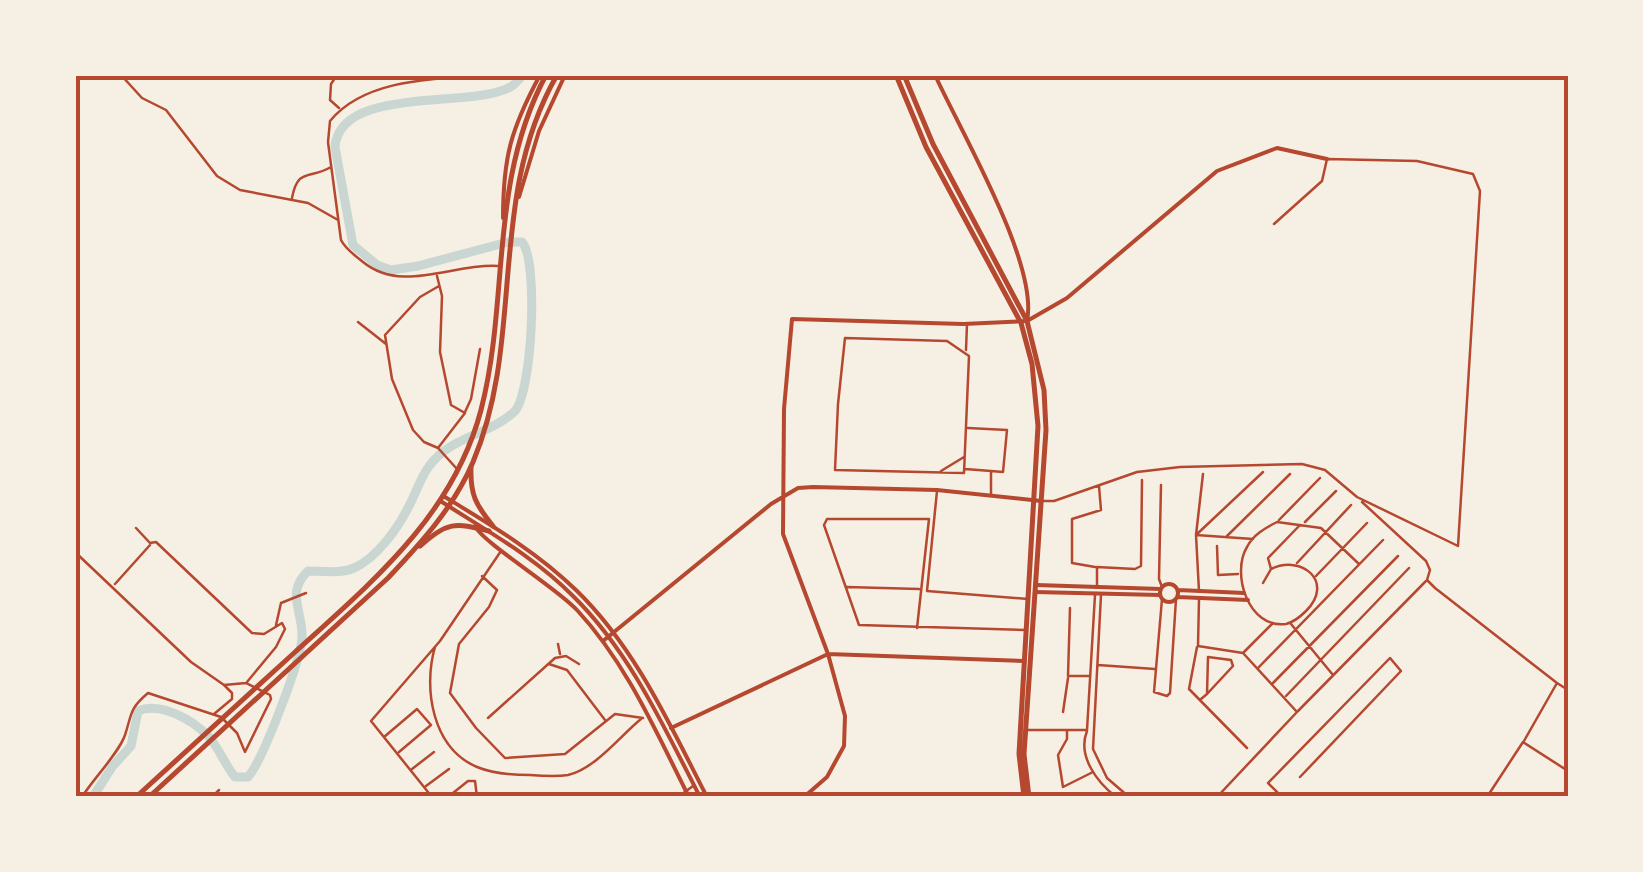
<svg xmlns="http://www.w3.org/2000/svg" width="1643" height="872" font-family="'Asap Condensed',sans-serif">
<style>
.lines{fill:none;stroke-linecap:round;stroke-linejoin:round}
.river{stroke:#c9d6d2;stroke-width:9}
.minor{stroke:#b5482f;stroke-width:2.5}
.tertiary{stroke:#b5482f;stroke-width:4}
.secondary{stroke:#b5482f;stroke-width:4}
.primary{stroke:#b5482f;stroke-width:5}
.trunk{stroke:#b5482f;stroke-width:5}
.neatline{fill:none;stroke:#b5482f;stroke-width:4}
</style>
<rect width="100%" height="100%" fill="#f6efe4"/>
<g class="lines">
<path class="river" d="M93,797l19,-30 19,-21 7,-35c22,-10 55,9 71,26 10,11 16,28 26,40h13c15,-17 53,-117 54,-140 1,-27 -17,-44 6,-66 14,0 32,3 46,-3 23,-10 44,-40 55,-62 7,-13 12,-30 21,-41 22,-29 59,-30 84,-53 18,-16 25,-151 8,-170h-14l-90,24 -27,4 -14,-5 -24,-20 -18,-98c5,-63 140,-37 177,-61 2,-1 9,-9 11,-11"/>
<path class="minor" d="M121,75l21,23 24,12 51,66 23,14 68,13 30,17
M337,75l-6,9 -1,16 9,8
M492,75c-53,4 -126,2 -162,46l-2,21 13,98c5,10 14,15 22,22 39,32 90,1 135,4
M292,198c6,-31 17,-18 39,-31
M437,276l5,20 -2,56 11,53 14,8 -27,35
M439,286l-19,11 -35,38 7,44 21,51 11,12 14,6 19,21
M358,322l28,22
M845,338l102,3 22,15 -5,117 -129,-3 3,-66z
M966,350l1,-26
M465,412l6,-13 9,-50
M968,428l39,2 -4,42 -12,-1
M965,469l26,2v23
M941,471l23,-14
M1203,474l-7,61 67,-63
M1161,485l-2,94 3,8
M937,491l-10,100 101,8
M1043,501h11l83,-29 43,-5 122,-3 23,6 32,27 101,49 22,-355 -7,-17 -56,-13 -90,-2 -5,22 -48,43
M1362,502l64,59 4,9 -3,10 8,8 122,95
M1279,520l41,-42
M1305,522l31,-31
M136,528l14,15 6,-1 96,91 12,1 18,-11 3,6 -9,18 -29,35
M1227,536l63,-62
M1217,546l1,29 20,-1
M75,552l116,110 33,23 22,-2 24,12 1,4 -26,53 -8,-19 -16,-16 -73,-24c-19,16 -16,21 -23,42 -6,18 -32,44 -43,62
M1297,563l54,-58
M1095,567l-23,-4v-44l29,-9 -2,-24
M1271,569c31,-15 64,13 35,42 -6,6 -12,11 -20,13 -38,5 -55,-51 -39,-77 6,-12 18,-19 30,-25l44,6 38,36
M482,576l15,14 -8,17 -30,37 -9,49 26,35 29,30 60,-4 50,-40 28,4
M1316,576l51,-53
M1263,583l8,-14 -3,-11 32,-33
M115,584l35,-39
M1097,586v-19l38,2 6,-3 1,-86
M847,587l72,2
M1199,591l-3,-56 57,4
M1101,595l-8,154 14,29 22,19
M1162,599l-8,93 13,4 3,-3 6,-94
M1199,599l-1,47 45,7 54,59 -80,85
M1070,608l-2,68h21
M1291,624l42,51
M276,625l5,-22 25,-10
M917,628l12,-109h-102l-3,6 35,100 166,5
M558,644l2,10
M435,647c-12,41 -3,101 42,120 17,7 35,8 53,8 12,1 26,2 38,0 27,-6 52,-39 73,-56
M1197,647l-8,42 58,59
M1243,653l29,-29
M549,664l18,6 38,50
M1098,665l57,4
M1258,668l125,-128
M1273,683l125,-127
M1286,696l123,-128
M1201,699l6,-5 1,-37 23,3 2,6 -26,28
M1298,711l128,-130
M1063,712l5,-34
M214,714l18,-15v-6l-8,-8
M488,718l67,-60 11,-2 13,8
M1025,730h62l8,-135
M1067,731v8l-9,16 5,32 30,-15
M1087,731c-10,25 10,51 29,66
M384,737l33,-28 14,16 -32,27
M1524,741l33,-58 11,7
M412,769l22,-17
M426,786l23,-17
M212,797l7,-7
M432,797l-61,-76 69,-80 61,-90
M448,797l20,-16h7l2,16
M678,797l15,-11
M1282,797l-14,-14 122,-125 11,13 -101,106
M1487,797l36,-55 45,29"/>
<path class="tertiary" d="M935,75c26,57 104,189 92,246
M519,197l20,-66 26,-56
M503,218c0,-61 8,-89 37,-143
M475,526c7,16 82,62 102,84 50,54 79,122 112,187
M1160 593a9 9 0 1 1 18 0a9 9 0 1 1-18 0Z
M1036,585l125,4
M1178,590l66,3
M1035,592l125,3
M1177,597l71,3
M603,641l168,-137 27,-16 15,-1 124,3 104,11
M671,728l157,-74 196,7
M804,797l23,-20 17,-31 1,-30 -17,-62 -45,-120 1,-125 8,-90 171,5 64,-3 40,-23 150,-127 60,-23 50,11"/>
<path class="secondary" d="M445,497c46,28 92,55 131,93 59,57 94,135 131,207
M442,502c45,29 93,55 131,94 57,56 91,131 127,201"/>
<path class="primary" d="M896,75l30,72 95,176 11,41 6,62 -19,328 5,43
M904,75l29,69 94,177 17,69 2,40 -22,324 5,43
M471,467c-1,28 5,38 22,59
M420,546c28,-24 34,-24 69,-15"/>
<path class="trunk" d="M136,797c53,-48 106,-96 158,-144 78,-71 159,-137 187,-243 29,-113 7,-226 65,-335
M149,797l239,-219c33,-35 66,-71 85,-116 53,-125 13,-263 84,-387"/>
</g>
<rect width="1643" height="872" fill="none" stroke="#f6efe4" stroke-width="155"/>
<rect x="78" y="78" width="1488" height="716" class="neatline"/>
</svg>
